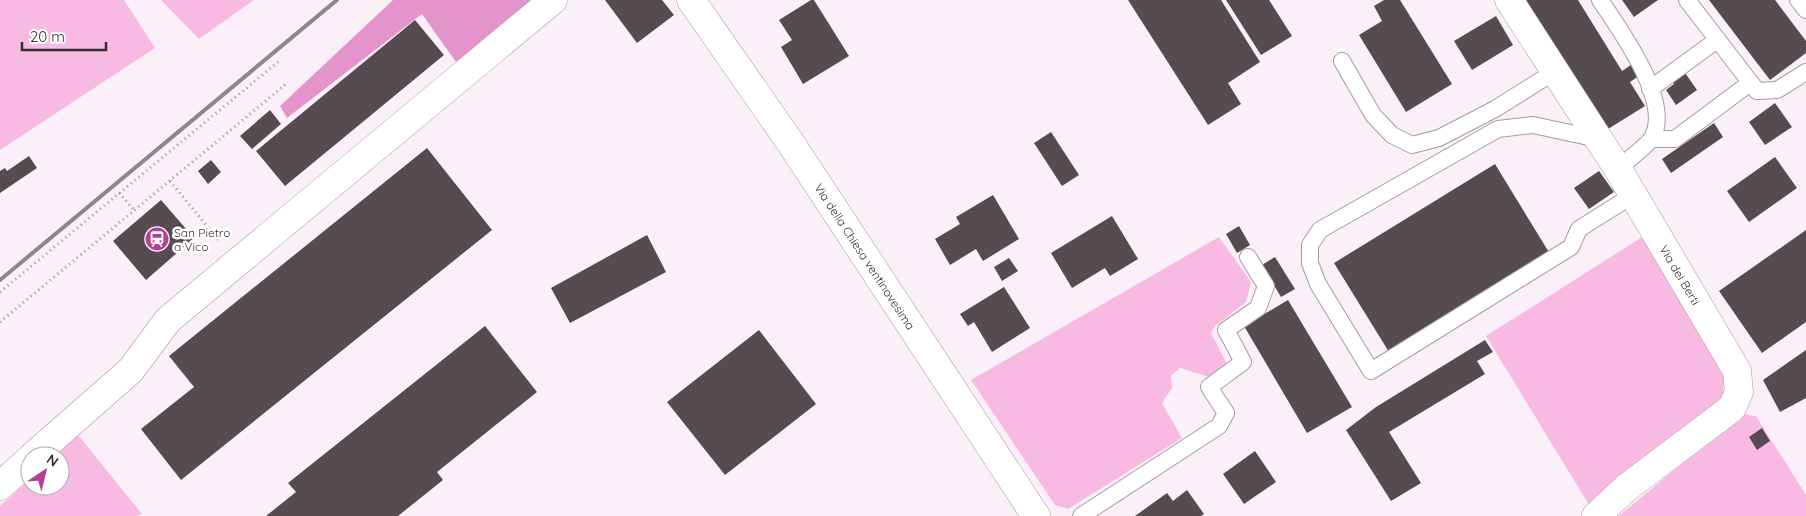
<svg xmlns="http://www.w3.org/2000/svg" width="1806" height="516" font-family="Quicksand,sans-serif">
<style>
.green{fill:#f8bae2}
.forest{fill:#e494ca}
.building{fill:#554b51}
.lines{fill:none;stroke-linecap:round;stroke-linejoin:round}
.lane-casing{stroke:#a59ba1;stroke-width:18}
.street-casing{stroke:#a59ba1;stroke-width:29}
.path{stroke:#989095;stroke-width:3;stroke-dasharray:1 4;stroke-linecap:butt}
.lane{stroke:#fff;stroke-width:16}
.street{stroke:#fff;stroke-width:28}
.rail{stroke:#8e868b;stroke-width:4}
.labels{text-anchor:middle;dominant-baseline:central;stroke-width:5;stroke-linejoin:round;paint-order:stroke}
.poi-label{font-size:12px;fill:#322e31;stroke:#fff;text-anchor:start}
.street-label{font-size:12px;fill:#322e31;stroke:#fff}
</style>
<rect width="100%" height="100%" fill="#fbf0f7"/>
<path class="green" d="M0,0h124l31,48 -155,102z
M161,0h93l-55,39z
M1647,234l77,137 -1,30 -132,107 -105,-172z
M1219,237l32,45 -5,20 -31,24 -4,7 17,33 -19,11 -29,-9 -9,8 1,12 -10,15 20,35 -114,71 -13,-4 -84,-125z
M1741,414l15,2 50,79v21h-187z
M78,435l64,79 -6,2h-136v-10l30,-27v7h30v-30h-4z"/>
<path class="forest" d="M393,0h138l-75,62 -34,-48 -135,104 -7,-12z"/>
<path class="building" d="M605,0h57l12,15 -37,28z
M811,0h3l35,56 -46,28 -22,-37 11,-7 -13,-20z
M1128,0h93l39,62 -32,21 13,21 -33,21z
M1226,0h43l23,36 -31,19z
M1384,0h16l52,84 -46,28 -47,-77 23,-14 -8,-15z
M1526,0h52l44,71 9,-6 8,11 -9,6 15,24 -37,23z
M1622,0h36l-24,17z
M1709,0h66l31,41v12l-36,27z
M1496,16l17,29 -41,25 -18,-29z
M415,20l29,35 -159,131 -29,-35z
M1683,70l14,20 -21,15 -10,-15 8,-6 -4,-5z
M1775,103l17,24 -27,18 -16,-23z
M270,110l11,14 -29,25 -12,-13z
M1714,123l9,14 -52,36 -9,-14z
M1051,132l28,43 -17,11 -28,-43z
M427,148l65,82 -311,250 -40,-51 53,-42 -25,-31z
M29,156l8,12 -37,25v-22l5,-3 2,3z
M1775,157l22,31 -48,34 -22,-31z
M211,160l10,12 -13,12 -10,-13z
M1495,164l55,90 -161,98 -55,-89z
M1599,171l15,21 -25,17 -15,-21z
M993,195l26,44 -36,22 -7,-12 -26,16 -15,-26 25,-15 -4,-7z
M161,200l33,38 -48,42 -33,-39z
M1112,216l26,43 -28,17 -5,-8 -33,20 -21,-35z
M1239,226l11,19 -13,8 -11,-19z
M1806,230v92l-44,31 -43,-62z
M647,235l19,37 -96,51 -19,-35z
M1275,257l20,32 -14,8 -19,-32z
M1009,258l9,13 -16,10 -8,-14z
M1004,287l26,41 -38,24 -18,-30 -6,4 -8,-12z
M1288,300l64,107 -45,26 -63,-107z
M485,326l52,66 -100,80 6,8 -45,36h-132l30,-24 -8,-9z
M759,330l57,74 -91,71 -58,-73z
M1485,340l8,12 -16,9 8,13 -96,58 32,51 -30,18 -45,-71 30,-23z
M1806,350v48l-26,14 -17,-32z
M1762,428l8,13 -13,9 -8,-13z
M1255,451l21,31 -32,22 -21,-30z
M1187,490l17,24 -3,2h-66l32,-23 6,8z"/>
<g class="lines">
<defs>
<path id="lane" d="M1600,0c20,30 73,102 52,138 -5,8 -26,23 -34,31
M1687,0l70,91 20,-1 29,-18
M1798,0l8,10
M1342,61l31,54 19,20 20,10 27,-7 56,-29 59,-37
M1650,89l67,-49
M1598,139l-65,-14 -35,4 -178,101 -10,15v18l8,21 53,87 200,-124 8,-18 54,-34
M1652,139h23l75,-56
M1081,516l138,-90 7,-13 -17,-26 34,-25 -17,-32 32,-22 8,-22 -18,-29"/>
<g id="street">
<path id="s1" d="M691,0l99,142 246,374"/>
<path id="s2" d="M1509,0l109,169 119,202 2,21 -7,16 -106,80 -30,28"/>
<path d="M33,456l98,-86 37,-50 385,-320"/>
<path d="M0,486l30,-27"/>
</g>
</defs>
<use href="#lane" class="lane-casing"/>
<use href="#street" class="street-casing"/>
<path class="path" d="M170,181l50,61
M119,193l15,17
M0,292l278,-230
M0,322l286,-238"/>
<use href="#lane" class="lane"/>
<use href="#street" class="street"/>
<path class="rail" d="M0,280l337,-280"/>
</g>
<defs>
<symbol id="station-disc" viewBox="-11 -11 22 22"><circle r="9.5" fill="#b53f95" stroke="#fff"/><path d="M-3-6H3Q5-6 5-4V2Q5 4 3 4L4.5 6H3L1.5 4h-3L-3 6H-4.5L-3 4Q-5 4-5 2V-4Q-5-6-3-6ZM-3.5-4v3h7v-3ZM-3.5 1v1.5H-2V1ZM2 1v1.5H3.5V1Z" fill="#fff"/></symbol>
</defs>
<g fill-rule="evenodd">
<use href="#station-disc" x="143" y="225" width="28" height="28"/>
</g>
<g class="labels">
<g class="poi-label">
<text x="174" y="232">San Pietro<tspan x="174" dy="14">a Vico</tspan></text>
</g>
<g class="street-label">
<text stroke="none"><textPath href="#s1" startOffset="310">Via della Chiesa ventinovesima</textPath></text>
<text stroke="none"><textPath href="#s2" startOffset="324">Via dei Berti</textPath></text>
</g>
</g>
<g transform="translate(45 471) rotate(35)"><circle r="24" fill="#ffffff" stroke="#adabad"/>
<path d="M0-4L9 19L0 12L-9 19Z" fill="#b53f95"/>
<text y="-8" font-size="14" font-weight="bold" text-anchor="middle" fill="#322e31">N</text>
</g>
<path d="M22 42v8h84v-8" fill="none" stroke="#322e31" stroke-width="2.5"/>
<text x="30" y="42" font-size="15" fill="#322e31" stroke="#ffffff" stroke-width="4" paint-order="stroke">20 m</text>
</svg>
